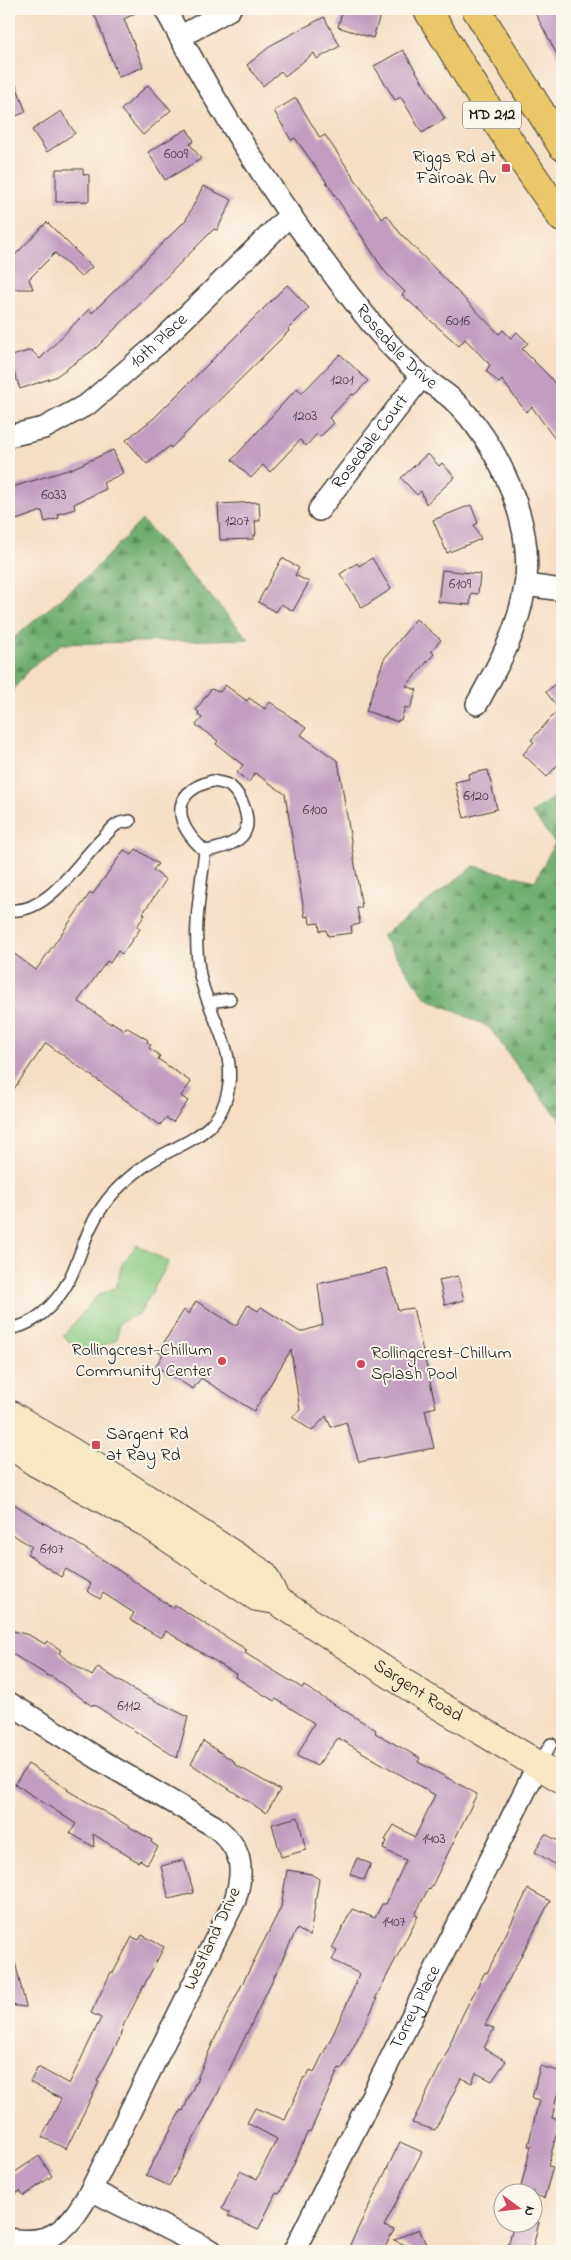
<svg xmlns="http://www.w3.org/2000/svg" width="571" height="2260" font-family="'Indie Flower',sans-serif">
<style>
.forest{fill:url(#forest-firs);stroke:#466546}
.park{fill:#8aca81;stroke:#53734e}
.building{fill:#c39cbf}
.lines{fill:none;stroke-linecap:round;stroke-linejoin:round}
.lane-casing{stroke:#3d3935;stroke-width:14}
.street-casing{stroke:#3d3935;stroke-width:24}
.secondary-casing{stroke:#3d3935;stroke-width:30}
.primary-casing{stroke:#3d3935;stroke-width:30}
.lane{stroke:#fff;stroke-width:11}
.street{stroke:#fff;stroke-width:21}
.secondary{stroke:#f7e9c3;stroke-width:28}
.primary{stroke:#eac769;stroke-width:28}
.poi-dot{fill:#d1495b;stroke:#fbf7ec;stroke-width:2}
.labels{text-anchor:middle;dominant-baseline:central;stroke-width:4;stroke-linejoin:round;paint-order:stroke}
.number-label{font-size:15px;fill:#463c45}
.shield{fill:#fbf7ec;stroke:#5f5e5a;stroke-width:1}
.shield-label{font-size:16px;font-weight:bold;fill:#1c1c1c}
.poi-label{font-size:18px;fill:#1c1c1c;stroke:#fbf7ec;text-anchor:end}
.street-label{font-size:18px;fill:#1c1c1c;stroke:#fbf7ec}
</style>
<defs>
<pattern id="forest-firs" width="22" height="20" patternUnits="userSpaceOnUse" patternTransform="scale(1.25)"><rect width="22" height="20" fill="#6fae6f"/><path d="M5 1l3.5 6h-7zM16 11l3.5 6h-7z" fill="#5a8d5a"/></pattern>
</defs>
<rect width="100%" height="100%" fill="#fbf7ec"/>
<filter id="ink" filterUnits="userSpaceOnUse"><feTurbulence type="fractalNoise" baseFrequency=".02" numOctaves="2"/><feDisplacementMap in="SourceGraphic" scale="10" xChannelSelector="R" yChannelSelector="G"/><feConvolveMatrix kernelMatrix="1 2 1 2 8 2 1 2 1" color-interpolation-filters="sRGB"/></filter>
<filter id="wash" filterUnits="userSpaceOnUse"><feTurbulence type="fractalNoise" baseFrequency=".0096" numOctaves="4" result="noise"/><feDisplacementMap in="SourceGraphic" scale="20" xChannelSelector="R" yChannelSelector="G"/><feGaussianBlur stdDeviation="1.12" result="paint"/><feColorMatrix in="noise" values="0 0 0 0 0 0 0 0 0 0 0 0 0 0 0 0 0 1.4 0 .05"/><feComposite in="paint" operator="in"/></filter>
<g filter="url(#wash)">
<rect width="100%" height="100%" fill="#f5dec3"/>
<path class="forest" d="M142,520l107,119 -188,5 -31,24 -21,27v-53l80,-67z
M562,791v331l-39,-48 -34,-47 -63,-29 -44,-62 92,-70 61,15 20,-38 -23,-30z"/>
<path class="park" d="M137,1245l32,17 -29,51 -21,10 -2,16 -20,10 -15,4 -19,-17 34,-40 19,-9 6,-23z"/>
<g id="blocks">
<path class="building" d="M91,9h52l-19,10 19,48 -25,10 -21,-57z
M343,9h39l-9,29 -35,-11z
M533,9h29v55z
M324,17l16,29 -23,13 -3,-6 -29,23 -4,-5 -18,15 -16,-21 26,-21z
M403,50l42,69 -23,14 -21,-36 -6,3 -21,-34z
M10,69l16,43 -17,7v-49z
M148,85l23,25 -28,25 -22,-25z
M296,98l24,40 5,-3 57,84 5,-4 13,18 99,101 4,-4 8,8 6,-6 11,11 -6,6 27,27 13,17v56l-30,-42 -6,5 -24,-32 -3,3 -13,-12 4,-6 -25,-26 -6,7 -57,-51 3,-3 -20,-20 -60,-92 -30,-42 -4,2 -17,-29z
M61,111l14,22 -28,19 -15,-22z
M187,129l7,12 -4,3 11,15 -36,21 -17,-28z
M56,169h27v5l6,1v26l-33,1z
M203,186l29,14 -15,30 -3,-1 -118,119 -41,29 -35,12 -11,-32 22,-7 9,9 49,-50 3,4 94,-93z
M47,222l45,45 -11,10 -26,-24 -26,26 4,10h-24v-34h6z
M287,285l22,23 -21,21 1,2 -118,117 -1,-2 -23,18 -21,-24 28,-22z
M340,354l28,27 -14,14 -2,-1 -23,24 5,5 -14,14 -3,-3 -11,12 -6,-6 -30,32 -7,-7 -12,13 -19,-18 65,-72 5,5z
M113,450l10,23 -20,10 3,6 -32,15 1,5 -17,5 1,4 -14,4 -3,-11 -26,9 -2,-6 -5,2v-28l62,-19z
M426,455h3l10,11 3,-3 13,14 -29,27 -5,-13 -4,4 -16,-17z
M259,502l1,19h-5l1,14h-2v4l-34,1 -2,-36z
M471,505l7,18 -4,2 7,14 -34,14 -14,-33z
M282,558l17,10 -4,7 14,7 -16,29 -12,-7 -5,8 -18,-10z
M372,558l19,31 -29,19 -22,-34 17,-11 2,3z
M442,570l38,4 -2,20 -7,-1 -1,12 -32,-3z
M416,619l25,21 -10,11 3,3 -28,32 11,4 -7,19 -5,-2 -4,13h-3v2l-32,-11 18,-52z
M562,678v82l-15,17 -24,-23 11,-12 -3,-2 28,-31 -13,-17z
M225,685l22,16 2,-3 16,11 5,-7 36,26 -5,7 37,26 24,147h-5l3,16 -9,2 1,7 -24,3 -2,-6 -6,1 -1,-8 -9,1 -1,-8 -4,1 -20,-123 -30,-21 -6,9 -12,-9 6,-8 -27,-21 2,-3 -22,-16 6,-7 -4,-3 1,-3 -3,-2 15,-21 9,3z
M488,770l9,39 -33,9 -9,-36 14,-3 -1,-5z
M136,849l22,15 -5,6 13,10 -23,33 2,2 -8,11 3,3 -18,25 -4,-3 -8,12 -3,-2 -29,40 33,23 1,-2 12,8 2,-3 22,13 -1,2 4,3 -2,3 11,8 -2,3 33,23 -10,14 7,5 -15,21 -7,-4 -6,7 -114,-82 -37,53v-146l27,20 54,-77 3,1 31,-44 8,5z
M386,1268l12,42 15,-2 23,99 -11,3 9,38 -75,14 -13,-40 -15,5 -5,-11 -14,15 -20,-14 8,-7 -9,-60 -37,61 -53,-33 -8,11 -37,-23 7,-12 -5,-2 26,-42 5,4 7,-13 40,25 12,-21 10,6 3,-4 39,25 23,-7 -5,-41z
M458,1276l6,24 -19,5 -6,-25z
M9,1501l96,60 68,47 2,-3 72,45 -2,3 57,35 2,-2 72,44 -1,3 45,25 -2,4 59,32 -47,96 -2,-1 -13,26 3,1 -43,83h2l-14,29 -21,41 -3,-1 -29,64 -2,-1 -14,33 -15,30 -3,-1 -18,37 -30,-14 2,-3 -8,-4 18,-38 17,8 20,-40 -30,-16 8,-15 30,12 19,-43 2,1 4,-8 4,2 21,-42 25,-56 -28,-14 5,-9 -5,-3 20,-39 23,9 7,-14h4l20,-44 -23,-11 4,-8 -2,-1 9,-15 21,12 20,-42 -97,-57 -21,28 -20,-10 17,-33 -38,-24 -2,2 -39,-24 1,-3 -70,-43 -5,7 -31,-18 4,-7 -31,-20 -3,6 -13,-8 4,-7 -25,-15 -5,8 -34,-23 5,-7 -23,-15z
M9,1630l20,5 16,9 2,-3 14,9 -2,3 4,4 29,19 6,-9 32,21 58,29 -11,41 -84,-54 -1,2 -41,-30 -1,1 -41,-25z
M203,1741l32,21 -1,2 46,26 -14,23 -75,-49z
M28,1764l40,25 -1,1 85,50 -1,2 7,5 -11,17 -7,-4 -2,2 -45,-28 1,13 -24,-14 6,-9 -61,-40z
M298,1817l8,33 -25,7 -9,-33z
M545,1834l17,9v26l-27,-17z
M357,1858l14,6 -7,16 -14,-6z
M184,1860l10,33 -25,6 -8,-33z
M287,1870l24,4 8,5 -9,57 -13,-7 -78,162 -50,95 -23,-11 35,-65 2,1 31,-71 67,-133z
M528,1889l22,12 -65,124 9,3 -10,20 22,13 -14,20 -16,-8 -4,10 -11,-5 -26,52 -23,-7 39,-79 -1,-1 13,-29 22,-42 2,1z
M142,1935l22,12 -40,77 -4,11 1,1 -24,45 2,1 -33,67 -24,-12 19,-38 -31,-17 8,-15 31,17 32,-66 -10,-5 20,-41 2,1 19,-36 7,3z
M14,1958l12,49 -17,-2v-46z
M540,2066l22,6 -10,46 8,2 -12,46 5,1 -9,31 -10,-3v-3l-14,-1 11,-45h-3l11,-46 -7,-2z
M400,2142l22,10 -38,74 10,4 -11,21h-36z
M39,2156l13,20 -28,20 -4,-5 -11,7v-22z
M514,2222h25l-7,29h-25z
M419,2229l10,22h-10l-25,-11z"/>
</g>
</g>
<g filter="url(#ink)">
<use href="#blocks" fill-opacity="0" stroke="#3d3935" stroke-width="1"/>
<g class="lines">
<defs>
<path id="lane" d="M212,781c5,1 14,2 18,5 12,10 24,37 12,50 -10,10 -24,13 -37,15 -29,-25 -38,-58 7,-70z
M9,910c39,5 70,-50 95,-73 4,-4 9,-11 14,-13 3,-2 8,-2 12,-3
M209,1002l21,-3
M9,1328c13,0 24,-7 34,-15 39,-34 33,-70 60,-107 11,-16 31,-33 47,-44 36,-22 73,-28 79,-78 5,-38 -22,-73 -29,-109 -8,-43 0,-81 5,-124
M538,1765l13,-21"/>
<g id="street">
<path id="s1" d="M165,9c56,107 123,209 198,304 18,23 38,45 60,64 9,8 20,14 29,22 45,41 83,125 73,187 -6,43 -27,80 -48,118"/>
<path d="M180,37l50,-28"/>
<path id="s2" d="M9,436l35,-8 44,-24 72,-62 131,-128"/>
<path id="s3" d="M319,510l103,-134"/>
<path d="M526,585l36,5"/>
<path d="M9,1703l103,64 102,59c28,21 31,42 21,74l-144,290c-21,36 -36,57 -82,49"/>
<path d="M91,2190l121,61"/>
<path id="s4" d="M294,2251l244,-486"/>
</g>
<g id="secondary">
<path d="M9,1414l118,72 136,88 13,26"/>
<path id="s5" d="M9,1443l26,19 110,60 112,75 19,3 154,100 132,79"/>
</g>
<path id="primary" d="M427,9l68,111 67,98
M476,9l86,137"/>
</defs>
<use href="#lane" class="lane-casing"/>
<use href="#street" class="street-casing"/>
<use href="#secondary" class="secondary-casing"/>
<use href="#primary" class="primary-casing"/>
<use href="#lane" class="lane"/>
<use href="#street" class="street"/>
<use href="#secondary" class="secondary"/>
<use href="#primary" class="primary"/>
</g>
</g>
<g class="poi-dot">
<rect x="501" y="163" width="10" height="10" rx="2.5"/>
<circle cx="222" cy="1361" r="5"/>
<circle cx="361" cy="1364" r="5"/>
<rect x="91" y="1440" width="10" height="10" rx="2.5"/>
</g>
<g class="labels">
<g class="number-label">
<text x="176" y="154">6009</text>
<text x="458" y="321">6016</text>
<text x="342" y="380">1201</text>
<text x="305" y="416">1203</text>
<text x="54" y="495">6033</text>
<text x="237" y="521">1207</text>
<text x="460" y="584">6109</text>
<text x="476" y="796">6120</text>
<text x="315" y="810">6100</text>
<text x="52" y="1549">6107</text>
<text x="129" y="1706">6112</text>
<text x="434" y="1839">1403</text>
<text x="394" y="1922">1407</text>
</g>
<rect class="shield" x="463" y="101.5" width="58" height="27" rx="4"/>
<g class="shield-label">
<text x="492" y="115">MD 212</text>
</g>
<g class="poi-label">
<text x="496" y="158">Riggs Rd at<tspan x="496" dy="21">Fairoak Av</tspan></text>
<text x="212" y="1351">Rollingcrest-Chillum<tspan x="212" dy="21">Community Center</tspan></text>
<text x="371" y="1354" text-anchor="start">Rollingcrest-Chillum<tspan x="371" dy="21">Splash Pool</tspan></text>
<text x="106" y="1435" text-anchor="start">Sargent Rd<tspan x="106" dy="21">at Ray Rd</tspan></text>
</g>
<g class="street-label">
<text stroke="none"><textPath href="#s2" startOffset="181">10th Place</textPath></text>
<text stroke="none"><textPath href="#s1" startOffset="411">Rosedale Drive</textPath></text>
<text stroke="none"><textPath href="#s3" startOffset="85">Rosedale Court</textPath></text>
<text stroke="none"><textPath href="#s5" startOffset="480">Sargent Road</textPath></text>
<text transform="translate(213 1939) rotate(-65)">Westland Drive</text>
<text stroke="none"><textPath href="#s4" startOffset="272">Torrey Place</textPath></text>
</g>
</g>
<rect width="571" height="2260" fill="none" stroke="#fbf7ec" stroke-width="30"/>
<g transform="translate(518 2208) rotate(105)"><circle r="24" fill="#fbf7ec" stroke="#a29f99"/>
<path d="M0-4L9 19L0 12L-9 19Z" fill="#d1495b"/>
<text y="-8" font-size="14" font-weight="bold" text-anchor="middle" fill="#1c1c1c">N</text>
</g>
</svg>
